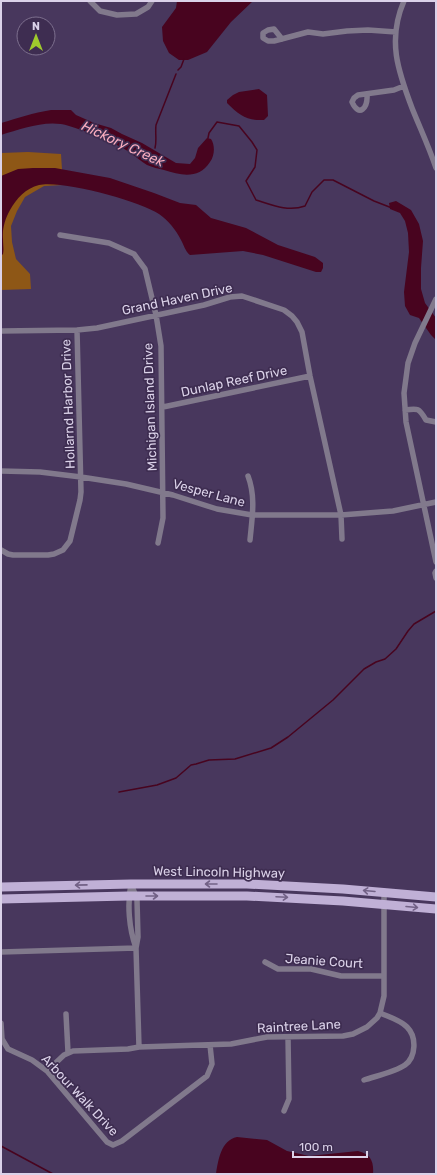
<svg xmlns="http://www.w3.org/2000/svg" width="437" height="1175" font-family="Rubik,sans-serif">
<style>
.green{fill:#8e5716}
.water{fill:#48041f}
.lines{fill:none;stroke-linecap:round;stroke-linejoin:round}
.stream{stroke:#48041f;stroke-width:1.5}
.minor{stroke:#81798c;stroke-width:5.5}
.primary{stroke:#c0b0d6;stroke-width:9}
.oneway{stroke:#726186}
.labels{text-anchor:middle;dominant-baseline:central;stroke-width:3.5;stroke-linejoin:round;paint-order:stroke}
.street-label{font-size:13px;fill:#dbd2e9;stroke:#3e2d51}
.water-label{font-size:14px;font-style:italic;fill:#faadbf;stroke:#3e2d51}
</style>
<rect width="100%" height="100%" fill="#48375d"/>
<path class="green" d="M28,152l33,2 2,31 -19,1 -19,11 -8,14 -6,15 1,16 4,17 14,15 1,15 -30,1v-137z"/>
<path class="water" d="M177,1h76l-22,21 -24,30 -19,8h-9l-10,-7 -6,-12 -1,-14 14,-19z
M259,89l8,6 1,21 -4,4c-17,1 -25,-5 -37,-17v-3l6,-5 6,-3z
M51,110h20l5,5 18,8 17,5 11,6 20,9 34,20 14,1 5,-6 3,-10 9,-10 4,1c4,6 4,16 -1,23 -11,17 -28,14 -46,8 -5,-1 -12,-3 -17,-5 -11,-7 -21,-17 -33,-21 -15,-6 -30,-14 -45,-18 -22,-7 -47,3 -68,9v-12c17,-5 32,-10 50,-13z
M33,168h22l55,10 44,15 26,10 16,2 15,13 35,10 32,17 37,12 8,6v5l-2,4h-5l-53,-17 -20,-4 -53,4c-5,-4 -6,-10 -9,-15 -5,-10 -13,-20 -22,-26 -19,-13 -97,-34 -120,-29 -13,3 -23,14 -29,25 -5,9 -8,19 -7,29 0,6 1,10 0,15l-2,2v-80l17,-7z
M396,201l15,9 8,14 4,17 -2,27v21l4,14 11,15v22l-5,-5 -12,-17 -9,-3 -5,-9 -1,-14 5,-40 -1,-19 -3,-12 -5,-8 -10,-4 -1,-6z
M237,1137l30,3 20,11 22,5 49,-5c13,3 16,11 15,23h-157c2,-13 5,-34 21,-37z"/>
<g class="lines">
<path class="stream" d="M178,70l3,-3 3,-8
M208,138l1,-5 8,-11 22,4 13,16 5,8 -2,17 -9,14 10,19c16,5 32,12 49,6l7,-14 12,-12h9l41,21 18,7
M155,148c2,-7 0,-15 1,-23l20,-51
M119,792l38,-7 19,-7 15,-13 5,-1 13,-4 26,-1 36,-11 17,-11 45,-37 31,-31 12,-7 9,-3 11,-10 12,-18 6,-7 22,-13
M1,1146l52,28"/>
<path class="minor" d="M90,1l10,10 17,4 19,-1 12,-7 4,-6
M404,1c-17,39 -6,70 8,107 8,20 17,39 24,60
M282,39l-8,-10 -6,1 -5,3v5l5,3h6l34,-9 15,2 24,-3 21,-1 28,2
M367,94c1,14 -8,24 -15,8l2,-4 4,-3 36,-5 10,-4
M60,235l49,8 25,11 11,15 11,46 5,31 2,172 -5,25
M436,299l-21,44 -7,20 -4,30 2,29 30,140
M1,331l76,-1 20,-2 107,-23 26,-8 12,-1 42,14 8,6 5,6 5,10 8,44 31,139 1,24
M163,407l147,-31
M405,410c13,-2 14,-2 21,10l10,2
M1,471l39,1 41,5 45,7 47,11 44,14 35,6h89l52,-4 43,-9
M248,476c8,21 4,42 2,64
M1,550l7,4 5,1h35l6,-1 9,-4 7,-9 10,-41 1,-8 -4,-162
M436,571l-1,2 1,5
M131,884l5,12 1,4 1,37 -2,11 3,99
M131,884c-4,20 -2,45 5,64
M1,952l135,-4
M265,962l13,7h33l30,7h43
M66,1014l2,38
M1,1023l1,16 6,10 24,11 15,11 60,71 6,3 9,-4 85,-65 5,-12 -2,-19
M47,1071l17,-16 9,-4 55,-2 11,-2 92,-3 36,-7 76,-1 10,-2 14,-7 10,-9 3,-5 4,-17v-103
M364,1080c12,-4 31,-8 41,-15 11,-8 12,-28 2,-38 -7,-7 -18,-10 -27,-14
M284,1111l5,-12 -1,-62"/>
<path class="primary" d="M1,887l130,-3h116l96,5 93,8
M1,899l127,-3h119l96,5 93,8"/>
</g>
<defs><path id="oneway-shaft" d="M-6 0H5M1.5-3L5.5 0L1.5 3" fill="none" stroke-width="1.6" stroke-linecap="round" stroke-linejoin="round"/></defs>
<g class="oneway">
<use href="#oneway-shaft" transform="translate(211 884) rotate(180)"/>
<use href="#oneway-shaft" transform="translate(81 885) rotate(179)"/>
<use href="#oneway-shaft" transform="translate(369 891) rotate(-175)"/>
<use href="#oneway-shaft" transform="translate(152 896)"/>
<use href="#oneway-shaft" transform="translate(282 897) rotate(3)"/>
<use href="#oneway-shaft" transform="translate(412 907) rotate(5)"/>
</g>
<g class="labels">
<g class="street-label">
<text transform="translate(177 299) rotate(-12)">Grand Haven Drive</text>
<text transform="translate(234 381) rotate(-12)">Dunlap Reef Drive</text>
<text transform="translate(68 404) rotate(-92)">Hollarnd Harbor Drive</text>
<text transform="translate(150 407) rotate(-92)">Michigan Island Drive</text>
<text transform="translate(209 493) rotate(15)">Vesper Lane</text>
<text transform="translate(219 872) rotate(1)">West Lincoln Highway</text>
<text transform="translate(324 961) rotate(4)">Jeanie Court</text>
<text transform="translate(299 1026) rotate(-3)">Raintree Lane</text>
<text transform="translate(80 1095) rotate(47)">Arbour Walk Drive</text>
</g>
<g class="water-label">
<text transform="translate(123 144) rotate(25)">Hickory Creek</text>
</g>
</g>
<rect width="437" height="1175" fill="none" stroke="#dbd2e9" stroke-width="4"/>
<g transform="translate(36 36)"><circle r="19" fill="#3e2d51" stroke="#7d6f8e"/>
<path d="M0-3L7 15L0 10L-7 15Z" fill="#9fca2d"/>
<text y="-6" font-size="11" font-weight="bold" text-anchor="middle" fill="#dbd2e9">N</text>
</g>
<path d="M293 1151v6h74v-6" fill="none" stroke="#dbd2e9" stroke-width="2"/>
<text x="299" y="1151" font-size="12" fill="#dbd2e9" stroke="#3e2d51" stroke-width="3" paint-order="stroke">100 m</text>
</svg>
